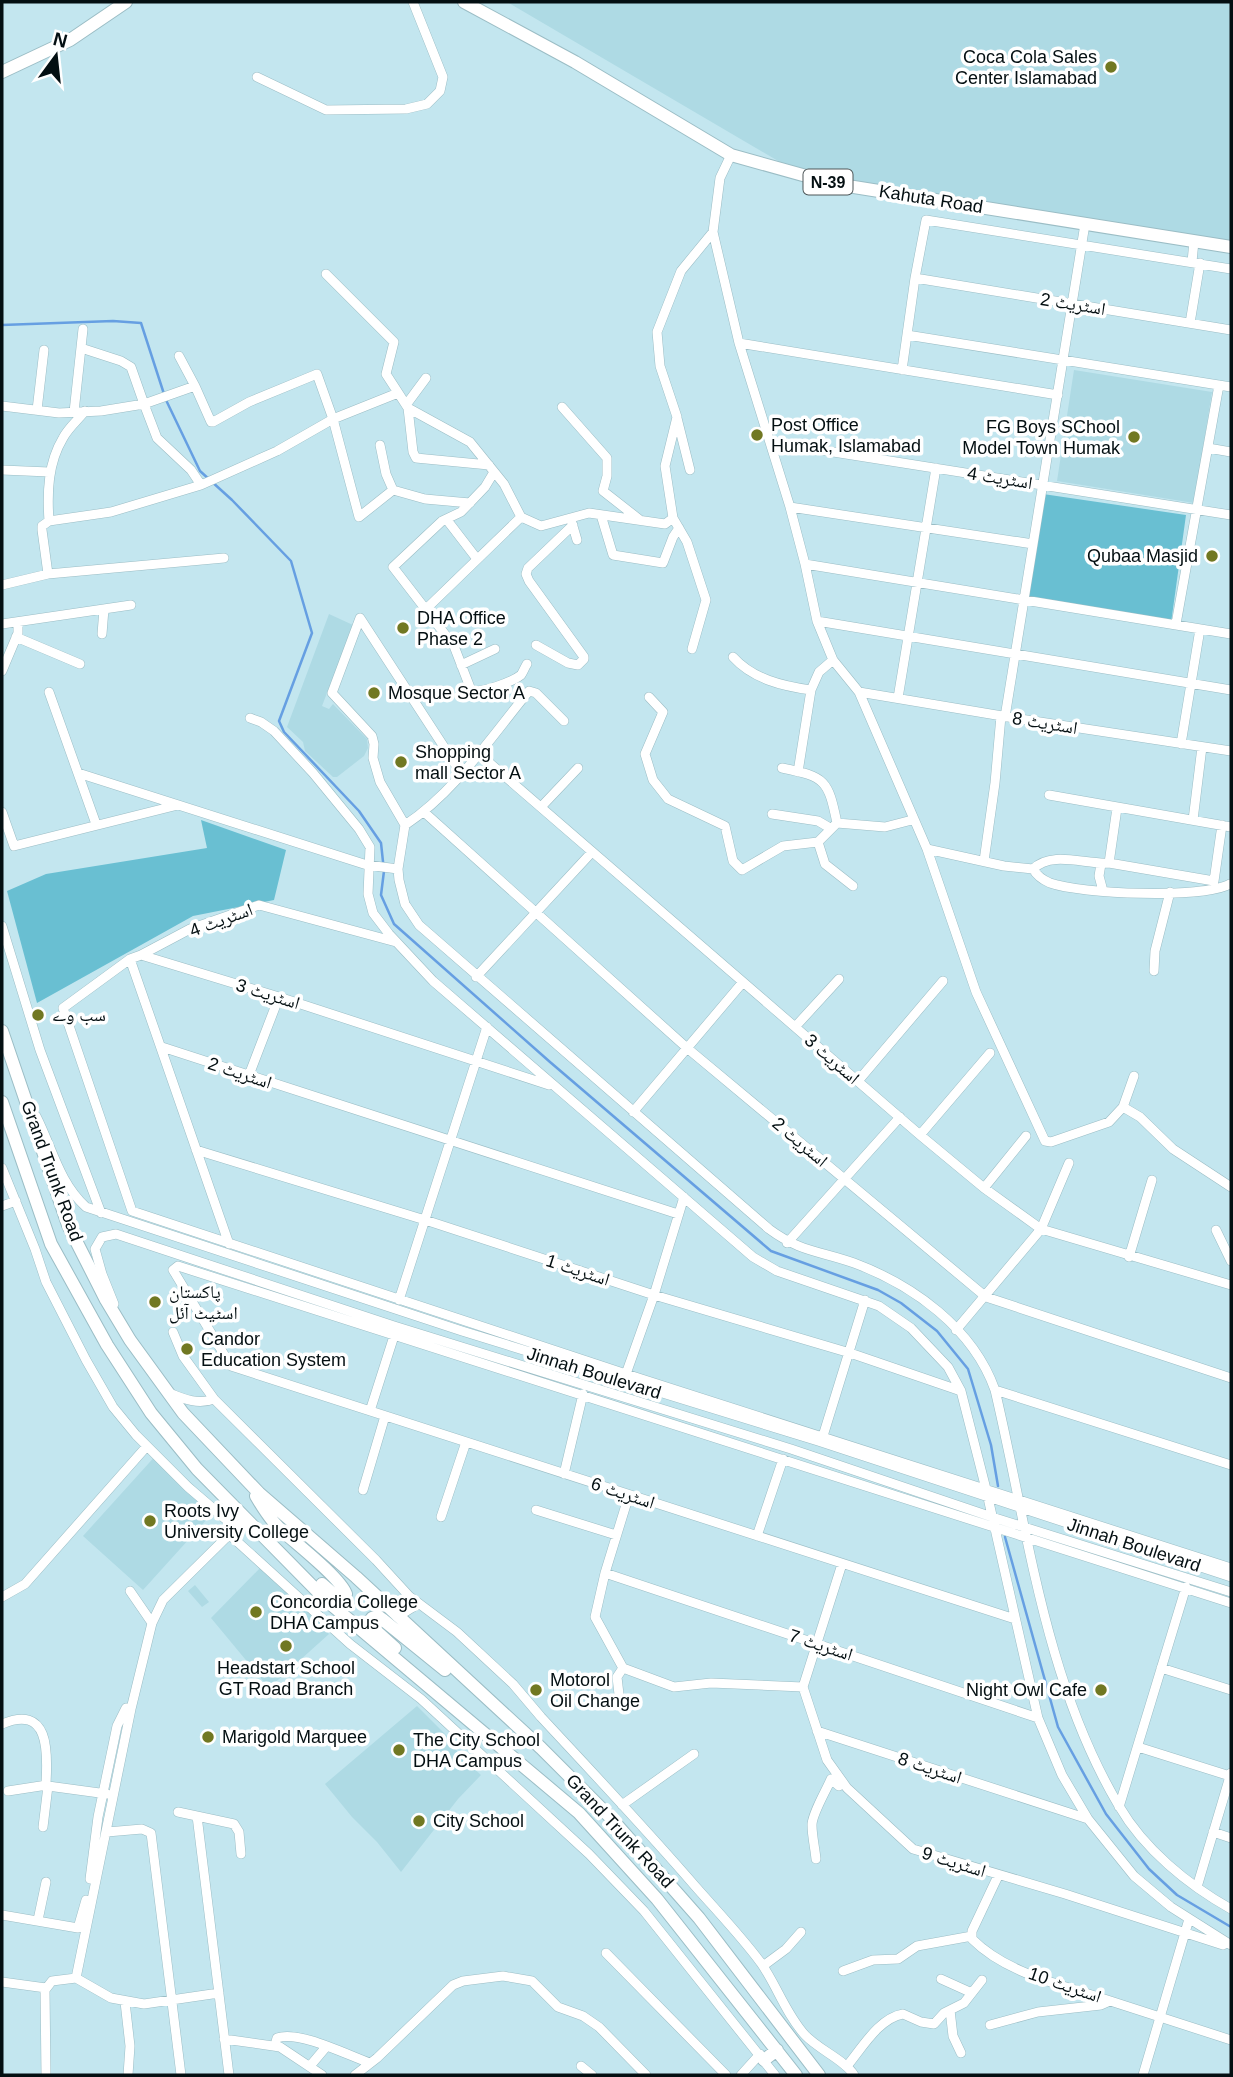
<svg xmlns="http://www.w3.org/2000/svg" width="1233" height="2077" font-family="Helvetica,'Noto Naskh Arabic',sans-serif">
<style>
.built{fill:#aedae4}
.green{fill:#69bfd2}
.lines{fill:none;stroke-linecap:round;stroke-linejoin:round}
.stream{stroke:#669fe2;stroke-width:2.5}
.minor-casing{stroke:#9bbdc5;stroke-width:10}
.highway-casing{stroke:#9bbdc5;stroke-width:14}
.minor{stroke:#fff;stroke-width:9}
.highway{stroke:#fff;stroke-width:12}
.poi-dot{fill:#717822;stroke:#fff;stroke-width:2.5}
.labels{text-anchor:middle;dominant-baseline:central;stroke-width:7;stroke-linejoin:round;paint-order:stroke}
.shield{fill:#fff;stroke:#4f5759;stroke-width:2}
.shield-label{font-size:16px;font-weight:bold;fill:#040f12}
.poi-label{font-size:18px;fill:#040f12;stroke:#fff;text-anchor:start}
.street-label{font-size:18px;fill:#040f12;stroke:#fff}
</style>
<rect width="100%" height="100%" fill="#c3e6ef"/>
<path class="built" d="M507,2h724v245l-429,-72z
M1074,370l138,22 -18,111 -137,-22z
M329,614l24,11 -31,81 7,3 4,-5 34,35 1,9 -4,8 -27,21h-4l-28,-26 -2,-9 -16,-15z
M158,1453l60,54 -75,83 -60,-54z
M261,1567l67,60 -2,4 3,3 -60,54 -58,-70z
M195,1585l14,17 -7,5 -14,-16z
M417,1706l31,31 12,19 21,19 -23,24 -57,73 -24,-30 -25,-25 -27,-33z"/>
<path class="green" d="M1043,494l143,21 -15,108 -143,-21z
M201,820l85,30 -12,50 -81,16 -156,87 -30,-112 39,-17 161,-26z"/>
<g class="lines">
<path class="stream" d="M2,325l111,-4 28,2 23,71
M166,400l34,71 32,29 59,61 21,72 -33,88 5,11 75,79 22,32 3,28 -3,24 13,29 156,138 221,189 107,39 23,13 36,28 31,38 23,76 7,41
M1005,1537l53,190 48,87 43,55 28,26 54,32"/>
<defs>
<path id="minor" d="M257,77l69,33 80,-1 21,-5 13,-13 3,-14 -30,-75
M731,155l-11,23 -7,54 26,111 51,164 15,57 12,57 16,39 26,32 68,157 49,143 69,149 6,1 58,-20 14,-15 11,-31
M1192,262l2,-21
M326,274l68,68 -8,32 22,34 62,34 34,42 17,33
M915,278l316,52
M1190,323l10,-60
M907,335l324,52
M739,343l319,52
M179,356l16,30 -51,18 13,34 34,32 10,15 76,-34 56,-32 65,-26
M902,370l13,-92 11,-58 305,49
M195,386l16,36h2l36,-20 68,-28 16,45 26,98 34,-27
M406,405l20,-27
M2,406l57,7 42,-2 43,-7 -13,-37 -10,-6 -40,-13
M562,407l45,51v18l-4,15 37,29
M408,408l5,44 3,6 73,7
M37,410l7,-60
M74,412l9,-83
M677,418l13,52
M770,442l461,73
M380,445l6,29 7,16 32,9 45,4
M1208,448l23,4
M2,470l47,2
M494,472l-9,15 -24,25 -19,9 -49,46 61,79 17,44c9,4 41,-8 50,-15 1,-1 5,-10 6,-11
M790,507l243,37
M601,515l12,40 50,8 10,-26 6,-9
M673,518l14,24 19,58 -14,49
M447,520l30,39
M49,521l62,-9 90,-27
M572,523l5,17
M805,564l426,70
M48,574l-6,-44v-4l7,-5c-2,-29 -1,-58 14,-83 5,-10 15,-18 22,-27
M2,585l46,-11 176,-16
M426,609l95,-92 20,9 48,-13 76,11 8,-6 -8,-52 12,-49 -17,-51 -3,-34 24,-61 32,-39
M360,618l-28,75 40,43 2,8 -1,14 7,24 25,43 -7,44 1,11 6,24 14,21 350,304c31,23 51,22 85,34 59,22 119,65 141,127 33,139 49,290 124,416 25,43 69,79 112,103
M360,618l101,155
M817,621l414,69
M2,624l129,-19
M1176,624l43,-239
M102,634l2,-25
M16,637l64,27
M536,645l32,18 10,2 6,-6v-2l-55,-76 -3,-7 2,-6 45,-43
M733,657c20,22 49,29 78,33
M461,665l34,-16
M2,671l16,-38v-11
M49,692l47,132
M859,692l161,27 211,32
M649,697l14,15 -18,42 8,26 15,19 57,27 8,35 9,9 41,-24 35,-4 19,-19 48,4 27,-7
M898,698l38,-230
M1005,717l80,-493
M250,718l11,4 13,9 39,42 46,56 11,18 -2,47 5,19 16,21 44,47 320,276 24,14 102,35 32,22 37,39 13,24 25,98 52,229 24,57 26,44 46,57 37,31 60,38
M1181,744l19,-115
M478,753l442,382 64,53 57,41 190,56
M782,768c44,9 46,12 55,55
M798,772l13,-82 8,-18 14,-12
M78,773l289,92 31,4
M1049,795l182,32
M541,807l37,-39
M1117,808l-8,55 105,18 8,-56
M2,812l12,34 164,-41
M424,812l263,236 299,249 245,81
M772,814l46,7 12,7
M1193,820l9,-73
M405,825c50,-33 86,-88 124,-134l7,2 28,28
M818,842l7,22 28,22
M927,849l77,17 29,3
M984,861l11,-78 6,-67
M1109,863c-23,2 -57,-13 -76,6 4,7 10,11 17,14 31,11 152,16 180,1
M1101,864l-2,12 4,15
M2,926l38,124 61,163
M396,942l-137,-37 -69,24 -49,26 -11,4 -67,49 69,203 494,163 605,194
M141,955l138,42 270,88
M130,959l99,285
M1154,971l1,-20 15,-59
M476,977l116,-125
M795,1027l44,-48
M162,1047l516,167
M249,1075l30,-78
M858,1081l85,-100
M1123,1107l17,10 33,32 58,38
M633,1112l110,-130
M36,1116c16,31 23,67 50,91l376,124 356,110 413,136
M920,1135l70,-82
M196,1150l229,70 229,75 196,58 111,38
M2,1168l33,81 11,33 40,78 27,47 23,28 52,52 49,42
M984,1188l42,-52
M2,1206l14,-5
M1216,1230l15,31
M787,1243l113,-126
M1129,1257l23,-77
M399,1300l88,-273
M114,1304l-12,-30 -7,-25 7,-12 14,-3 278,92 397,123 201,68 239,75
M956,1330l85,-101 28,-66
M173,1332l10,24 31,43 162,161 33,36 48,36 56,52 28,33c52,56 104,111 154,169 22,25 46,50 66,77 16,23 25,51 44,72 14,15 40,25 49,40
M626,1374l28,-79 30,-98
M995,1390l236,75
M169,1393c15,6 29,12 45,6
M370,1411l24,-75
M823,1436l42,-136
M564,1474l19,-80
M363,1490l22,-74
M629,1495l-24,78 -10,44 28,51 51,19 37,-4 92,4 39,-123
M536,1510l80,25
M441,1517l25,-75
M231,1536l119,108 71,55 168,155 55,57 131,164
M757,1536l26,-77
M605,1573l433,145
M130,1591l22,32
M2,1597l23,-13 122,-138
M397,1617l21,-13
M1015,1619l-784,-253 -58,-96 5,-4 1053,337
M1161,1668l70,22
M803,1687l24,73 20,28 66,61 152,45 158,51
M620,1703l-3,-26 6,-9
M2,1724c47,-20 46,27 44,59l2,3 -5,41
M817,1731l271,88
M1138,1747l92,29
M48,1786l59,8
M8,1791l39,-6
M622,1805l72,-51
M1119,1807l67,-220
M178,1812l56,12 5,8 2,22
M197,1816l32,259
M107,1832l35,-3 9,4 30,242
M1213,1832l18,6
M816,1859c-1,-11 -4,-23 -4,-34 0,-11 14,-34 19,-46l8,7
M998,1876l-26,55v8c33,33 83,44 126,58 44,14 89,29 133,43
M90,1879l8,-62 19,-91 9,-18 5,1
M1197,1887l34,-114
M2,1915l76,13 8,-28
M38,1920l8,-38
M606,1953l120,122
M763,1966l23,-17 15,-17
M843,1971l30,-11 25,-1 19,-13 55,-10
M76,1978l55,-269 21,-86 11,-23 82,-81
M941,1979l31,14
M2,1982l44,6
M125,2002l5,44 -2,29
M950,2010l3,26 8,17
M990,2025l48,-13 63,-7 9,-4
M224,2039l56,8 42,28
M275,2045l2,-7c22,-8 70,17 93,25
M310,2066l16,-19
M581,2066l11,9
M847,2066c15,-18 32,-48 56,-52l18,8 13,2 10,-11 20,-10 18,-23
M46,2075l-1,-85 7,-9 24,-3 35,20 33,6 75,-11
M355,2075l22,-17 76,-73 10,-4 40,-5 29,5 26,26 25,9 16,11 47,48
M741,2075l19,-21
M1143,2075l46,-156"/>
<path id="highway" d="M464,2l111,60 156,93 104,29 396,63
M2,72l68,-32 56,-38
M2,1031l66,194 38,75 24,40 53,73 76,80 97,84 185,171 68,68 90,102 120,157
M2,1102l49,142 56,101 44,68 46,56 131,133 251,211 78,86 139,176
M256,1496c7,12 13,22 23,32 15,14 61,49 67,66l-8,4 -16,-14
M395,1648l-20,-18 -5,-9 2,-3 6,-2 4,3 63,51
M764,2060l13,-10"/>
</defs>
<use href="#minor" class="minor-casing"/>
<use href="#highway" class="highway-casing"/>
<use href="#minor" class="minor"/>
<use href="#highway" class="highway"/>
</g>
<g class="poi-dot">
<circle cx="1111" cy="67" r="7"/>
<circle cx="757" cy="435" r="7"/>
<circle cx="1134" cy="437" r="7"/>
<circle cx="1212" cy="556" r="7"/>
<circle cx="403" cy="628" r="7"/>
<circle cx="374" cy="693" r="7"/>
<circle cx="401" cy="762" r="7"/>
<circle cx="38" cy="1015" r="7"/>
<circle cx="155" cy="1302" r="7"/>
<circle cx="187" cy="1349" r="7"/>
<circle cx="150" cy="1521" r="7"/>
<circle cx="256" cy="1612" r="7"/>
<circle cx="286" cy="1646" r="7"/>
<circle cx="536" cy="1690" r="7"/>
<circle cx="1101" cy="1690" r="7"/>
<circle cx="208" cy="1737" r="7"/>
<circle cx="399" cy="1750" r="7"/>
<circle cx="419" cy="1821" r="7"/>
</g>
<g class="labels">
<rect class="shield" x="803.5" y="169.5" width="49" height="25" rx="5"/>
<g class="shield-label">
<text x="828" y="182">N-39</text>
</g>
<g class="poi-label">
<text x="1097" y="57" text-anchor="end">Coca Cola Sales<tspan x="1097" dy="21">Center Islamabad</tspan></text>
<text x="771" y="425">Post Office<tspan x="771" dy="21">Humak, Islamabad</tspan></text>
<text x="1120" y="427" text-anchor="end">FG Boys SChool<tspan x="1120" dy="21">Model Town Humak</tspan></text>
<text x="1198" y="556" text-anchor="end">Qubaa Masjid</text>
<text x="417" y="618">DHA Office<tspan x="417" dy="21">Phase 2</tspan></text>
<text x="388" y="693">Mosque Sector A</text>
<text x="415" y="752">Shopping<tspan x="415" dy="21">mall Sector A</tspan></text>
<text x="52" y="1015">سب وے</text>
<text x="169" y="1292">پاکستان<tspan x="169" dy="21">اسٹیٹ آئل</tspan></text>
<text x="201" y="1339">Candor<tspan x="201" dy="21">Education System</tspan></text>
<text x="164" y="1511">Roots Ivy<tspan x="164" dy="21">University College</tspan></text>
<text x="270" y="1602">Concordia College<tspan x="270" dy="21">DHA Campus</tspan></text>
<text x="286" y="1668" text-anchor="middle">Headstart School<tspan x="286" dy="21">GT Road Branch</tspan></text>
<text x="550" y="1680">Motorol<tspan x="550" dy="21">Oil Change</tspan></text>
<text x="1087" y="1690" text-anchor="end">Night Owl Cafe</text>
<text x="222" y="1737">Marigold Marquee</text>
<text x="413" y="1740">The City School<tspan x="413" dy="21">DHA Campus</tspan></text>
<text x="433" y="1821">City School</text>
</g>
<g class="street-label">
<text transform="translate(931 199) rotate(9)">Kahuta Road</text>
<text transform="translate(1073 304) rotate(9)">اسٹریٹ 2</text>
<text transform="translate(1000 478) rotate(9)">اسٹریٹ 4</text>
<text transform="translate(1045 723) rotate(9)">اسٹریٹ 8</text>
<text transform="translate(221 920) rotate(-20)">اسٹریٹ 4</text>
<text transform="translate(268 994) rotate(17)">اسٹریٹ 3</text>
<text transform="translate(832 1059) rotate(41)">اسٹریٹ 3</text>
<text transform="translate(240 1073) rotate(18)">اسٹریٹ 2</text>
<text transform="translate(800 1142) rotate(40)">اسٹریٹ 2</text>
<text transform="translate(52 1171) rotate(70)">Grand Trunk Road</text>
<text transform="translate(578 1270) rotate(18)">اسٹریٹ 1</text>
<text transform="translate(594 1373) rotate(17)">Jinnah Boulevard</text>
<text transform="translate(623 1493) rotate(18)">اسٹریٹ 6</text>
<text transform="translate(1134 1545) rotate(18)">Jinnah Boulevard</text>
<text transform="translate(821 1645) rotate(18)">اسٹریٹ 7</text>
<text transform="translate(930 1768) rotate(18)">اسٹریٹ 8</text>
<text transform="translate(620 1831) rotate(47)">Grand Trunk Road</text>
<text transform="translate(954 1862) rotate(17)">اسٹریٹ 9</text>
<text transform="translate(1065 1985) rotate(19)">اسٹریٹ 10</text>
</g>
</g>
<rect width="1233" height="2077" fill="none" stroke="#040f12" stroke-width="7"/>
<g transform="translate(56 56) rotate(15)" stroke="#ffffff" stroke-width="5" paint-order="stroke">
<path d="M0-5L12 26L0 18L-12 26Z" fill="#040f12"/>
<text y="-10" font-size="19" font-weight="bold" text-anchor="middle" fill="#040f12">N</text>
</g>
</svg>
